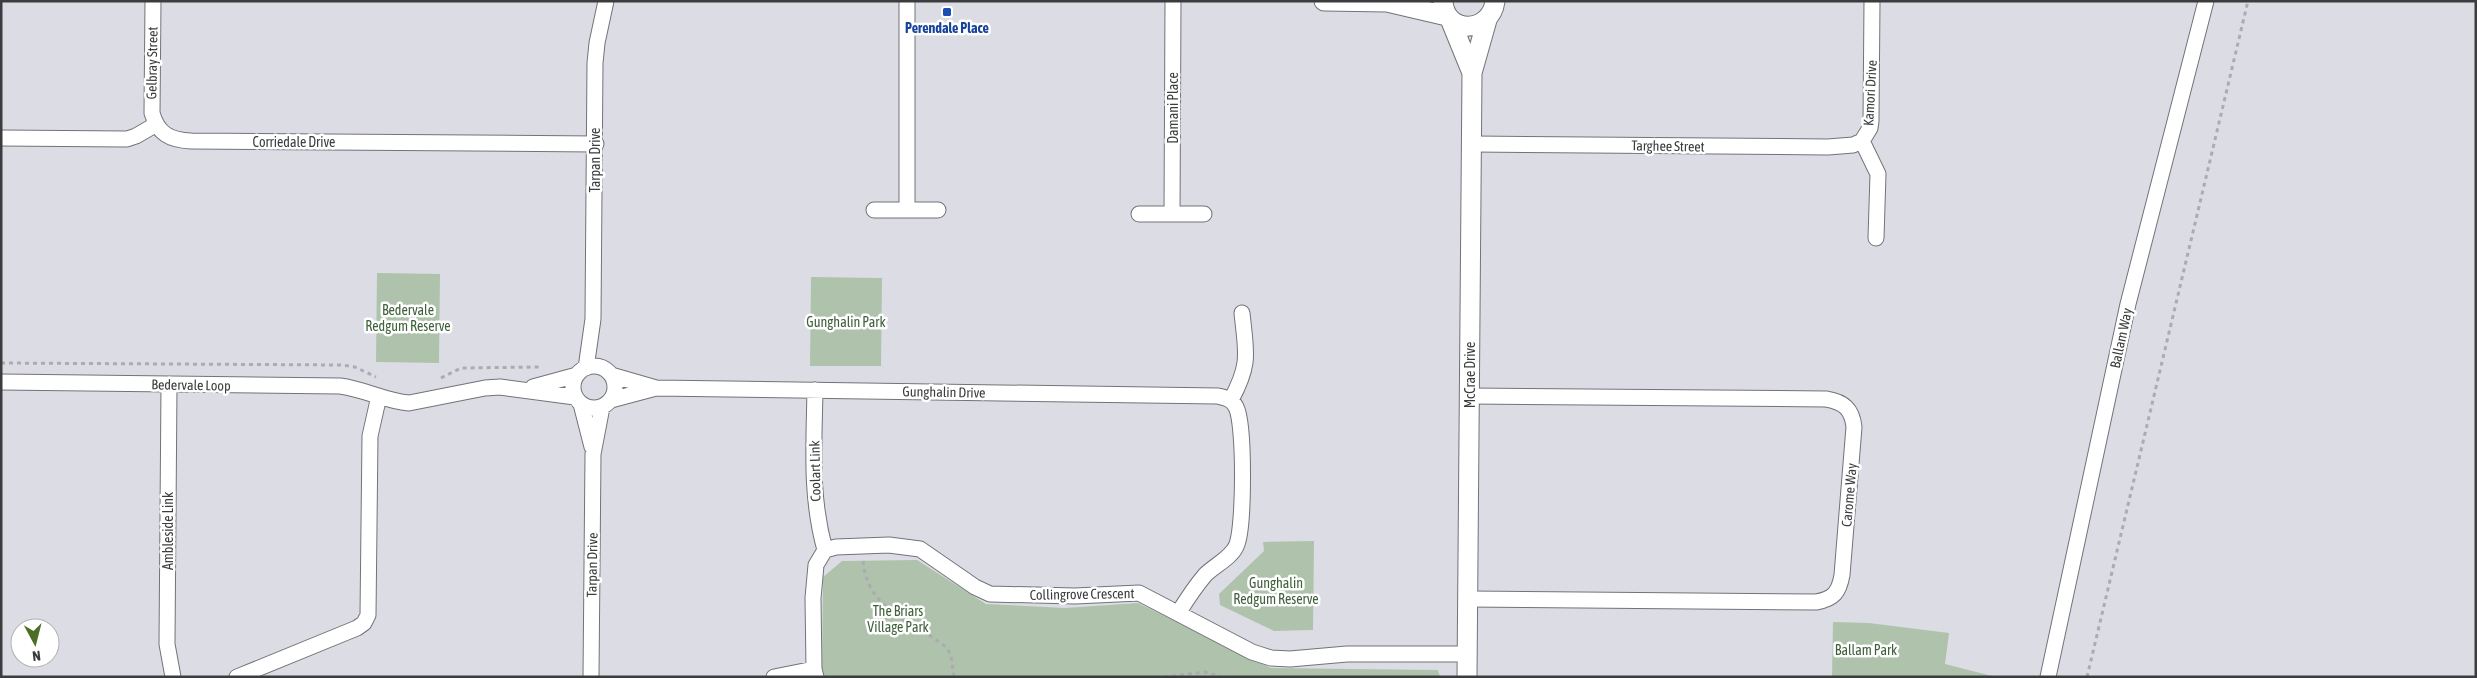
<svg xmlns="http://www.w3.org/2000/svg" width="2477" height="678" font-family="'Asap Condensed',sans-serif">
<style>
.green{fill:#afc2ab}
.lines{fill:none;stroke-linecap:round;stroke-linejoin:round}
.minor-casing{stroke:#727379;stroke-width:17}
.tertiary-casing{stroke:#727379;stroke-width:21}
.path{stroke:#abacb1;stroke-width:3;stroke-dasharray:4 4;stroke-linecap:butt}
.minor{stroke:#fff;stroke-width:15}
.tertiary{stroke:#fff;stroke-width:19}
.transit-dot{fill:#1a4fb4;stroke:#fff;stroke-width:2}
.labels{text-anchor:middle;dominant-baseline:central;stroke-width:5;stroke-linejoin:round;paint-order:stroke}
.transit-label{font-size:14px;font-weight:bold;fill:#164399;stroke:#fff}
.street-label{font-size:14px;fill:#3b3c3e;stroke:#fff}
.park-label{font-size:14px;fill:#3f603a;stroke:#fff}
</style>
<rect width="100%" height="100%" fill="#dcdde4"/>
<path class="green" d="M377,273l63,1 -1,89 -63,-1z
M811,277l71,1 -1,88h-71z
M1314,541l-1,89 -39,1 -54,-26 -1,-11 45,-43 -1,-9z
M917,560l69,44 79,4 73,-5 133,65 167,2 2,7h-615l-3,-5 1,-95 19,-16z
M1833,622l36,1 80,10 -4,31 51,13h-164z"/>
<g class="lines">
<defs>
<path id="minor" d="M153,1l-1,112c6,21 18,27 39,28l405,3
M1872,1l-1,120 -1,7 -8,13 16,33 -2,64
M1,138l126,1 9,-3 19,-11
M1473,144l355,3 25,-2 9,-4
M907,209v-208
M874,210h64
M1139,214h65
M1172,214l1,-213
M573 387a21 21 0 1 1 42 0a21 21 0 1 1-42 0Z
M586,368l7,-49 2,-256 2,-20 9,-42
M611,375l45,13 562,8c8,2 14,3 18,11 9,17 8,119 1,137 -4,13 -22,21 -32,31 -10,12 -18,24 -26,37
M1,382l339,4c24,3 45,15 69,17l76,-15 15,-1 75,10
M169,385l-2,259 6,33
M533,387l44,-12
M815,390c-1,56 -5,106 10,160
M611,400l45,-12
M1231,400c20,-37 15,-47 11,-87
M581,404l11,43
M1468,599l348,3c18,-3 23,-10 26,-27l12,-148c-2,-18 -10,-25 -28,-28l-356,-3
M237,677l120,-49 7,-5 4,-8 2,-179 9,-40
M591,677l2,-223 9,-47
M774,677l40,-8
M816,677l-2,-8 -1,-71 3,-33 9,-15 11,-3 53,-2 31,4 55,38 15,7 85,2 64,-3 113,59 19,6 19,1 57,-5h120
M2048,677l80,-373 78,-303"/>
<path id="tertiary" d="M1324,1l63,1 60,14
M1443,1c2,34 48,33 52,0
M1450,19l22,54
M1467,677l5,-604 15,-53"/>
</defs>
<use href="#minor" class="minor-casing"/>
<use href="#tertiary" class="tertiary-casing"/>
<path class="path" d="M1,363l341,2 13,2 21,10
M441,378l20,-10 78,-1
M863,561c5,51 50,59 84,87l4,8 3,21
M1164,677l41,-5 17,5
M2087,677l161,-676"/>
<use href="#minor" class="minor"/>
<use href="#tertiary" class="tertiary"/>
</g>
<rect class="transit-dot" x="942" y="7" width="10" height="10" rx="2.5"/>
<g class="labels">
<g class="transit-label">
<text x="947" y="28">Perendale Place</text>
</g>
<g class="street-label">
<text transform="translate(152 63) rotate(-89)">Gelbray Street</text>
<text transform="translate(1870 93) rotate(-87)">Kamori Drive</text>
<text transform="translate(1173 108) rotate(-90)">Damani Place</text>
<text x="294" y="142">Corriedale Drive</text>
<text transform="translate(1668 146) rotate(1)">Targhee Street</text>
<text transform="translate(595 160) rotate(-90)">Tarpan Drive</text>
<text transform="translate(2121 338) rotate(-78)">Ballam Way</text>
<text transform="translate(1470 375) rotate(-90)">McCrae Drive</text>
<text transform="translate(191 385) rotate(1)">Bedervale Loop</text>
<text transform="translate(944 392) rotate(1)">Gunghalin Drive</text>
<text transform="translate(815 471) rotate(-91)">Coolart Link</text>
<text transform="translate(1849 495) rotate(-85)">Carome Way</text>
<text transform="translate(168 531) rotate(-90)">Ambleside Link</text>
<text transform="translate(592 565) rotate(-89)">Tarpan Drive</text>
<text transform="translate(1082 594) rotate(-1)">Collingrove Crescent</text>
</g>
<g class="park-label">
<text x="408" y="310">Bedervale<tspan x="408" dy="16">Redgum Reserve</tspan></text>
<text x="846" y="322">Gunghalin Park</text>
<text x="1276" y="583">Gunghalin<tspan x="1276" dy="16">Redgum Reserve</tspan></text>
<text x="898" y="611">The Briars<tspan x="898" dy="16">Village Park</tspan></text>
<text x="1866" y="650">Ballam Park</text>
</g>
</g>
<rect width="2477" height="678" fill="none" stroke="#3b3c3e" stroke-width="5"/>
<g transform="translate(35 643) rotate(173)"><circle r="24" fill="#ffffff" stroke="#b1b1b2"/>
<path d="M0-4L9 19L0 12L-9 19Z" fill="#4c6e25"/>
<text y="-8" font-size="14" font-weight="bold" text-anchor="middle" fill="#3b3c3e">N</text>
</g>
</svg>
